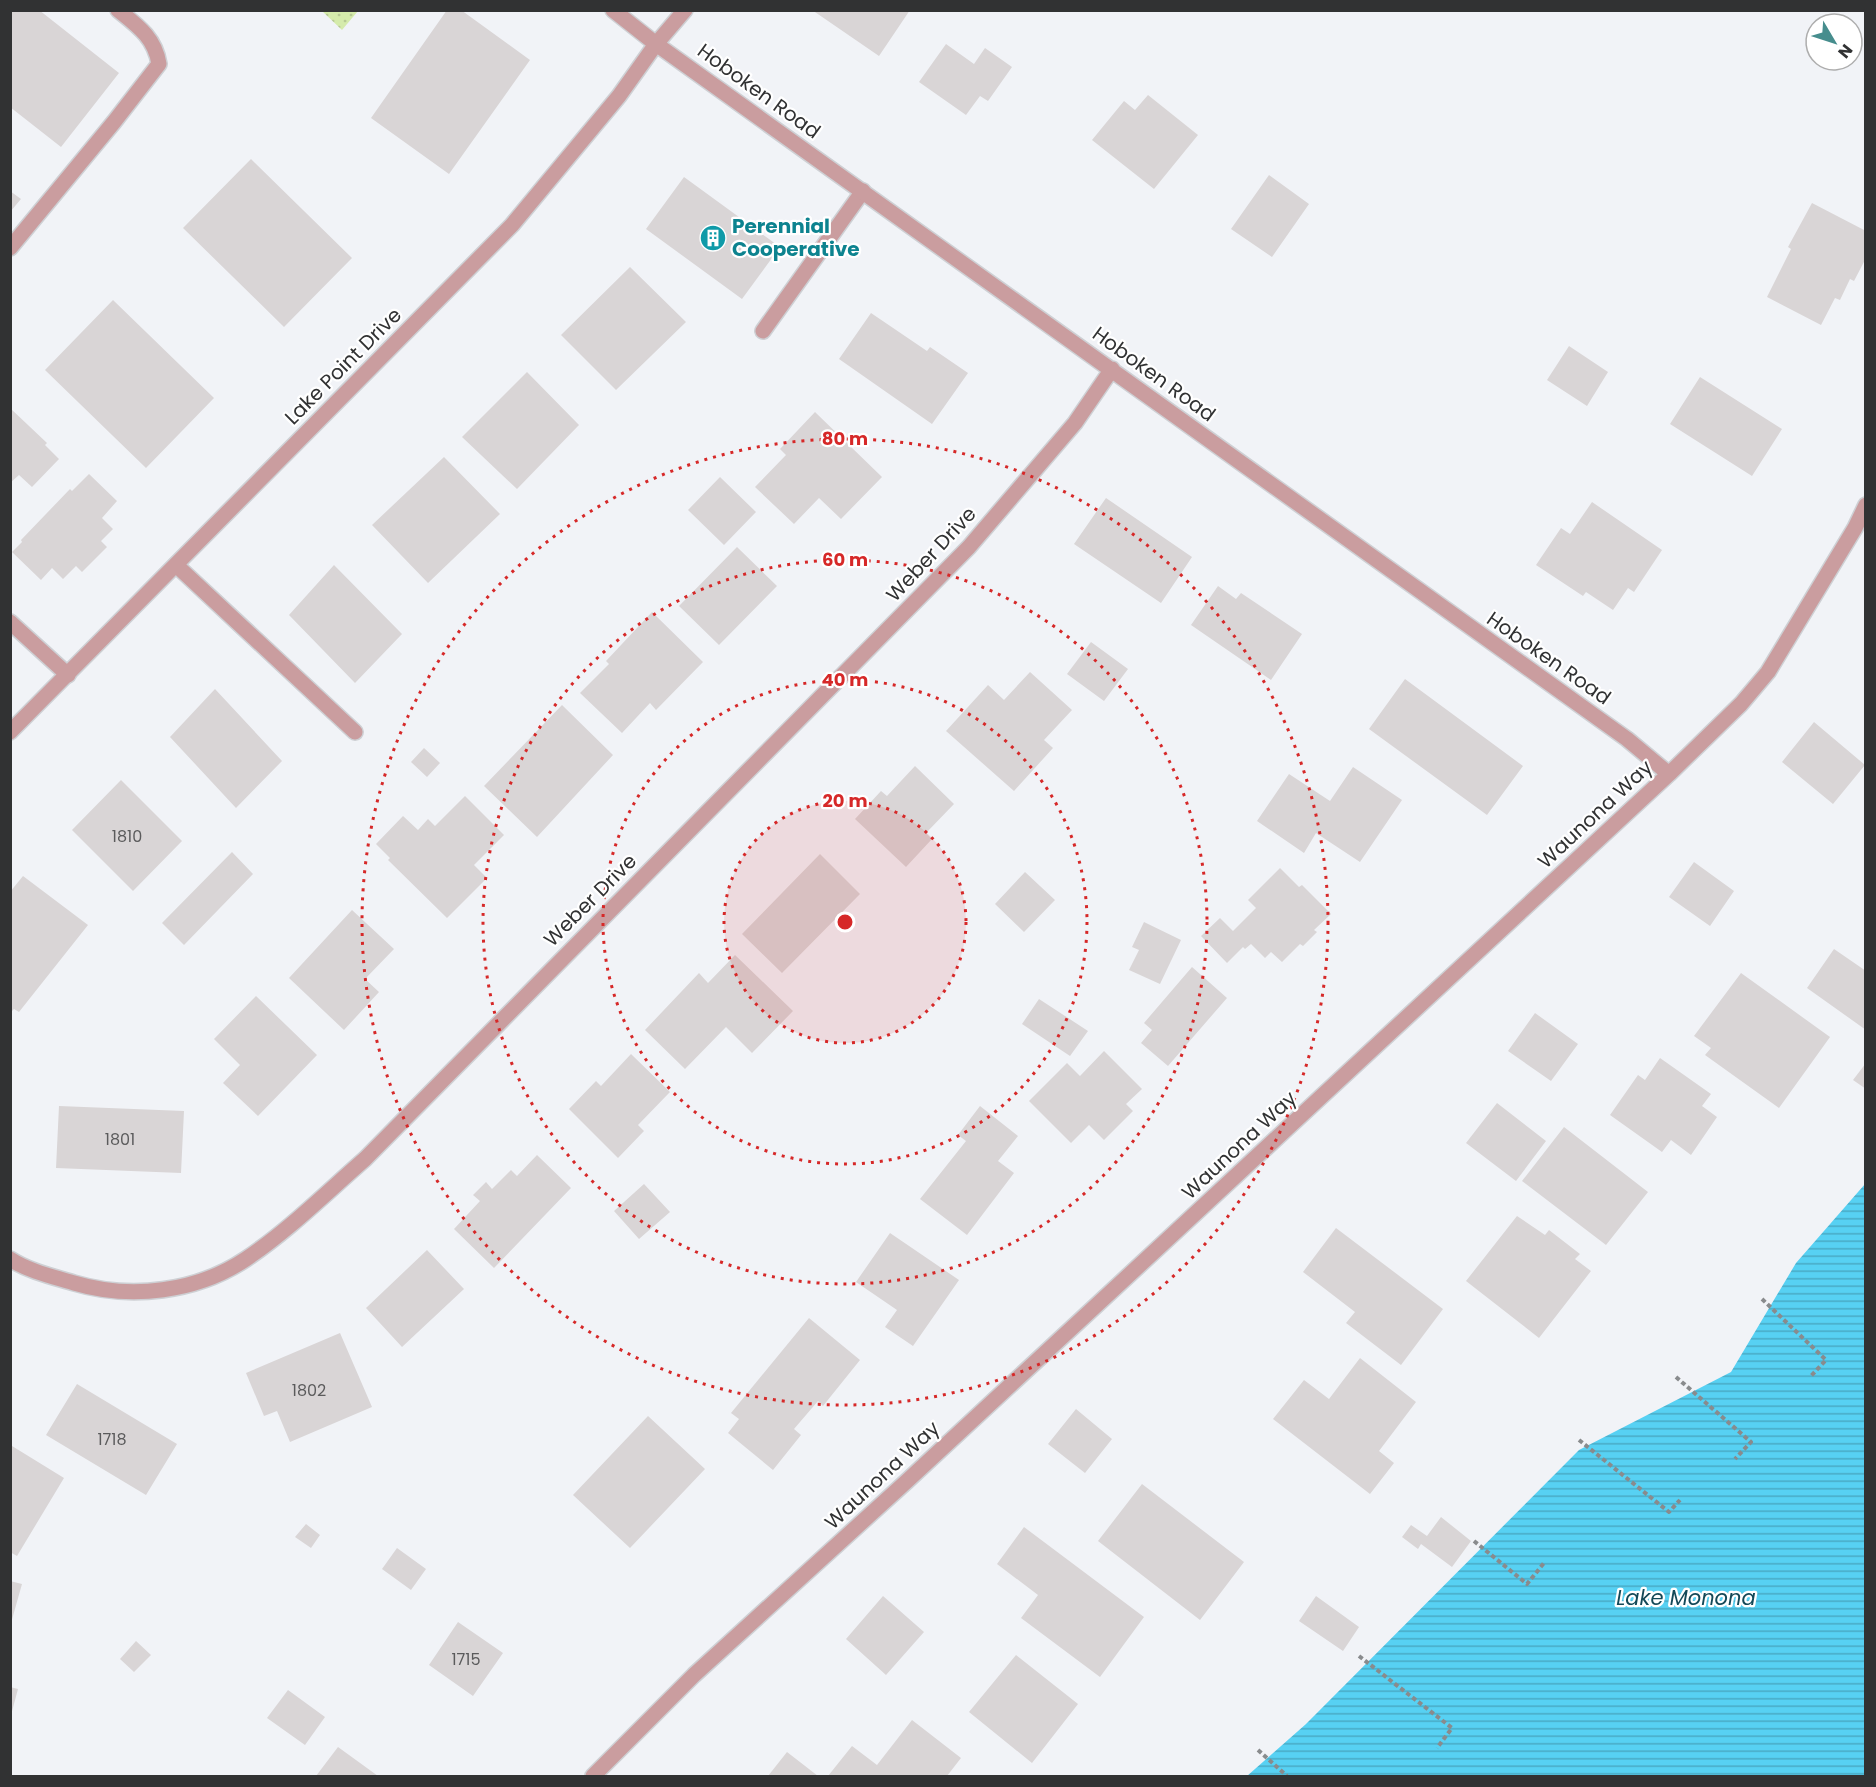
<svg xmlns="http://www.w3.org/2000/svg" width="1876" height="1787" font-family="Poppins,sans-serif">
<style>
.park{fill:url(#park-dots)}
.water{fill:url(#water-rules)}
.building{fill:#d9d5d6}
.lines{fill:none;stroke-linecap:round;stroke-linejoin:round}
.service-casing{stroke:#ced0d4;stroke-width:18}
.minor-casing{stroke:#ced0d4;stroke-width:18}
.path{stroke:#898b8d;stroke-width:4;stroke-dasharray:4.5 3;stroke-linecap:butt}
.service{stroke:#ca9d9f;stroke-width:15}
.minor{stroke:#ca9d9f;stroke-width:15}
.ring{fill:none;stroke:#d62828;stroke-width:3;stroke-dasharray:3 6}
.labels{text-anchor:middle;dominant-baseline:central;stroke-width:4.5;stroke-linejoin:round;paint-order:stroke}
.number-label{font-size:16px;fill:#5b5b5c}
.street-label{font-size:20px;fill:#313233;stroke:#fff}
.culture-label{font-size:20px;font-weight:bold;fill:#0d838f;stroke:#fff;text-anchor:start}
.water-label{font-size:21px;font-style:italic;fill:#144958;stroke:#fff}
.centre{fill:#d62828;stroke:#fff;stroke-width:3}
.ring-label{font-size:18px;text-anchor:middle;font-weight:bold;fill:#d62828;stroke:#fff;stroke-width:4.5;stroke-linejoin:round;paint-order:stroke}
</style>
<defs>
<pattern id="park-dots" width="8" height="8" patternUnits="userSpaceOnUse" patternTransform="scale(1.5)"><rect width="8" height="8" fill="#d5ebab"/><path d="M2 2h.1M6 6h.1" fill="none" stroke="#b7ca94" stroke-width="1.8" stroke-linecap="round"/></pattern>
<pattern id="water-rules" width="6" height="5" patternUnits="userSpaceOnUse" patternTransform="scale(1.5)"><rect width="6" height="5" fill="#57d1f3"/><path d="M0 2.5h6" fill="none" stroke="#49aac5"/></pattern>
</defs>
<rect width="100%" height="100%" fill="#f1f3f7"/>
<path class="park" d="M322,11h36l-16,19z"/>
<path class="water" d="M1865,1184v592h-618l59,-52 273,-274 152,-78 65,-109z"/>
<path class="building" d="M10,10h29l80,63 -58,74 -51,-40z
M447,10h14l69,50 -81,114 -78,-56z
M812,10h98l-31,46z
M946,44l28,20 11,-16 27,19 -24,34 -8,-5 -14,19 -47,-33z
M1148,95l50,40 -44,54 -62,-49 32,-39 11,9z
M251,159l101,99 -68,69 -101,-99z
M1269,175l40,29 -37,53 -41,-28z
M684,177l96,70 -38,52 -96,-70z
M10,191l11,8 -11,13z
M1812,203l54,28v27l-12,23 -4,-2 -10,21 -5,-2 -14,27 -54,-28 24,-48 -3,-2z
M630,267l56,55 -70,68 -55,-55z
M113,300l101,98 -68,70 -101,-98z
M871,313l56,38 3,-4 38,26 -36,51 -93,-65z
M1569,346l39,26 -21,34 -40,-26z
M527,372l52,53 -62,64 -55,-52z
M1700,377l82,52 -30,47 -82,-52z
M10,408l37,35 -2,2 14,14 -27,28 -13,-12 -9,8z
M815,412l67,65 -41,42 -22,-21 -25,26 -39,-37 31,-32 -6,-6z
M444,457l56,57 -72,69 -56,-58z
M89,474l28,27 -15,17 11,11 -12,12 6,6 -25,25 -6,-6 -13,13 -11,-11 -11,12 -29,-28 10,-10 -1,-2 49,-51 2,2z
M720,477l36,35 -32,33 -36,-35z
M1106,498l86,59 -31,46 -87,-59z
M1592,502l70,48 -28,42 -6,-4 -15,22 -27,-18 -3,4 -47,-31 25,-37 9,6z
M737,547l40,39 -58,59 -40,-39z
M334,565l68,69 -47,49 -66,-68z
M1218,586l18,13 5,-6 61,41 -31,46 -80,-55z
M652,612l51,50 -47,48 -6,-7 -28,30 -42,-40 29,-29 -3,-3z
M1091,642l37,27 -24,32 -37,-27z
M1030,672l42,38 -28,30 9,8 -39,43 -68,-60 42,-46 16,15z
M1405,679l118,87 -36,49 -118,-86z
M215,689l67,72 -46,47 -66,-71z
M562,705l51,50 -76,82 -53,-51z
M1814,722l51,43 -32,39 -51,-42z
M424,748l16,15 -13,14 -16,-15z
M915,766l39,38 -28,29 6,6 -26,28 -51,-48 26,-28 6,5z
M1353,767l49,33 -42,62 -44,-29 -12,20 -47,-32 32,-47 41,27z
M121,780l61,61 -49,50 -61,-61z
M465,796l39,39 -30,30 13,13 -40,40 -59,-58 2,-2 -14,-14 27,-28 15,14 10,-11 7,7z
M232,852l21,22 -69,71 -22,-22z
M820,854l40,40 -78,79 -40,-39z
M1694,862l40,29 -24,35 -41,-29z
M1280,868l19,19 3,-2 29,29 -17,16 3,2 -14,14 -3,-2 -18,18 -11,-10 -6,6 -14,-14 -6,5 -2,-2 -16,16 -26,-27 19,-18 13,13 23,-23 -8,-8z
M1025,872l30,28 -31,32 -29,-28z
M23,876l65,49 -69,87 -5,-3 -4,4v-121z
M352,910l42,39 -29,30 14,13 -35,38 -55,-52z
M1144,922l37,18 -21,44 -31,-14 10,-20 -7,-3z
M1834,949l32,22v59l-59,-42z
M735,955l58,56 -41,42 -26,-26 -41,42 -40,-39 54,-57 9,10z
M1192,967l35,31 -59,68 -27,-23 11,-13 -8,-7z
M1741,973l89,64 -51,71 -74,-53 6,-7 -17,-12z
M256,996l61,59 -59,61 -35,-33 17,-18 -26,-26z
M1039,999l49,32 -18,25 -48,-32z
M1535,1013l43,31 -27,37 -43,-30z
M1104,1051l38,38 -16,15 7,7 -29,29 -15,-15 -18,18 -42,-42 38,-38 13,13z
M631,1054l39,38 -32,33 6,6 -26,27 -49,-49 27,-28 5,5z
M1660,1058l51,36 -9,12 15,11 -26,38 -20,-15 -9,12 -52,-37 28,-40 7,5z
M1866,1063v26l-13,-9z
M1497,1103l49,38 -30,40 -50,-38z
M59,1106l125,5 -3,62 -125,-5z
M980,1106l38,30 -20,25 16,12 -47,62 -47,-36 46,-58 -8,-6z
M1564,1127l84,65 -42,53 -84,-64z
M537,1155l34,33 -77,80 -40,-39 26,-28 -7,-6 13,-13 6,7 19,-19 6,6z
M644,1184l26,28 -31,27 -25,-28z
M1517,1216l28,19 4,-5 31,24 -5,5 16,12 -52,67 -73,-57z
M1336,1228l107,81 -42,56 -55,-42 9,-11 -52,-40z
M890,1233l69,47 -46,66 -28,-19 12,-17 -41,-28z
M427,1250l37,39 -62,58 -36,-39z
M809,1318l51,42 -37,46 -5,-5 -24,28 7,6 -28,35 -45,-37 11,-14 -8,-6z
M340,1333l32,74 -82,35 -13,-31 -13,5 -18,-43z
M1360,1358l56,44 -37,49 15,12 -24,31 -97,-75 31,-39 25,19z
M77,1384l100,60 -31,51 -100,-60z
M1076,1409l36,30 -27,34 -37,-29z
M648,1416l57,53 -75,79 -57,-53z
M12,1446l52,32 -47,78 -7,-4z
M1142,1484l102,78 -44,58 -102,-79z
M1441,1517l30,24 -19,26 -31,-23 -3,5 -16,-12 9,-12 16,11z
M306,1524l14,11 -9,13 -16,-11z
M1024,1527l120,90 -44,60 -79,-59 17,-23 -41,-31z
M397,1548l29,21 -15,21 -29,-21z
M10,1581l12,3 -11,39h-1z
M883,1596l41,36 -38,43 -40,-36z
M1316,1596l43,31 -16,24 -44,-30z
M458,1622l45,31 -30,43 -44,-31z
M136,1641l15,14 -17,17 -14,-13z
M1016,1655l62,49 -46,59 -63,-51z
M10,1687l8,2 -7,26h-1z
M288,1690l37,27 -20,28 -38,-27z
M912,1720l49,38 -14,18h-119l24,-30 25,19z
M338,1747l40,29h-62z
M787,1752l31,24h-50z"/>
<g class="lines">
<defs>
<path id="service" d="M10,248l104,-126 45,-58c-4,-26 -21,-38 -41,-54
M763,331l100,-140
M176,565l179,167
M10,622l58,53"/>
<path id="minor" d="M613,10l43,34c324,231 646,465 971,695l42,35
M10,732l502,-507 107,-129 37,-52 29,-34
M10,1259c18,12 44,18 64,24 57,17 123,9 172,-24 43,-29 80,-66 119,-100l604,-612 106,-124 37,-54
M593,1776l101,-101 213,-194 762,-707 72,-70 27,-32 87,-144 11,-23"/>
</defs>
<use href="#service" class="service-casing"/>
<use href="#minor" class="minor-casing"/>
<path class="path" d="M1762,1299l64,61 -16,17
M1676,1377l75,65 -16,17
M1579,1440l90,72 11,-12
M1474,1541l53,43 17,-21
M1359,1656l93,72 -15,20
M1258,1750l29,26"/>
<use href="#service" class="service"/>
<use href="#minor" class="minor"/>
</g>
<circle cx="845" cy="922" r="121" fill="#d62828" fill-opacity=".12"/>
<g class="ring">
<circle cx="845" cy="922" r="121"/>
<circle cx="845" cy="922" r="242"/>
<circle cx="845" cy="922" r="362"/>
<circle cx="845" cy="922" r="483"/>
</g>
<defs>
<symbol id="building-disc" viewBox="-11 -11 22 22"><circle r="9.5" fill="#0f9aa8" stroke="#fff"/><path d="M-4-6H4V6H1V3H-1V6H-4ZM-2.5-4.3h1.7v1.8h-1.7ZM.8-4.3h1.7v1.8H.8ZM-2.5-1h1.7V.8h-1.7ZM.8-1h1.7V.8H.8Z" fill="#fff"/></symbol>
</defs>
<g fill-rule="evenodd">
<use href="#building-disc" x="698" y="223" width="30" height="30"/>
</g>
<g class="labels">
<g class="number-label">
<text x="127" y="836">1810</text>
<text x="120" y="1139">1801</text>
<text x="309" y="1390">1802</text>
<text x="112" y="1439">1718</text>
<text x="466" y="1659">1715</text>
</g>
<g class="street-label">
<text transform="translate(759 91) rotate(36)">Hoboken Road</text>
<text transform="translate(343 366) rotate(-45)">Lake Point Drive</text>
<text transform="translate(1154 374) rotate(36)">Hoboken Road</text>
<text transform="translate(931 554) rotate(-47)">Weber Drive</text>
<text transform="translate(1549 658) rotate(35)">Hoboken Road</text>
<text transform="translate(1595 814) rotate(-43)">Waunona Way</text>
<text transform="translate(590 900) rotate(-45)">Weber Drive</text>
<text transform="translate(1239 1145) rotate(-43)">Waunona Way</text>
<text transform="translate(882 1475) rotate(-43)">Waunona Way</text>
</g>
<g class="culture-label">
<text x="732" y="226">Perennial<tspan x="732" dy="23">Cooperative</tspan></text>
</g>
<g class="water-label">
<text x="1686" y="1597">Lake Monona</text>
</g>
</g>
<circle cx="845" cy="922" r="9" class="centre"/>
<g class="ring-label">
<text x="845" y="445">80 m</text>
<text x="845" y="566">60 m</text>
<text x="845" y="686">40 m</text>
<text x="845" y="807">20 m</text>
</g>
<rect width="1876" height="1787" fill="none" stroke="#313233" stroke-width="24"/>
<g transform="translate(1834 42) rotate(129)"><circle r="28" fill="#ffffff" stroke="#adadad" stroke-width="1.5"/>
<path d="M0-4.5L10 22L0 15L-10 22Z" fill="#468d8d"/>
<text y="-9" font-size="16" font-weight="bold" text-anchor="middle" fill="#313233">N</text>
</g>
</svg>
